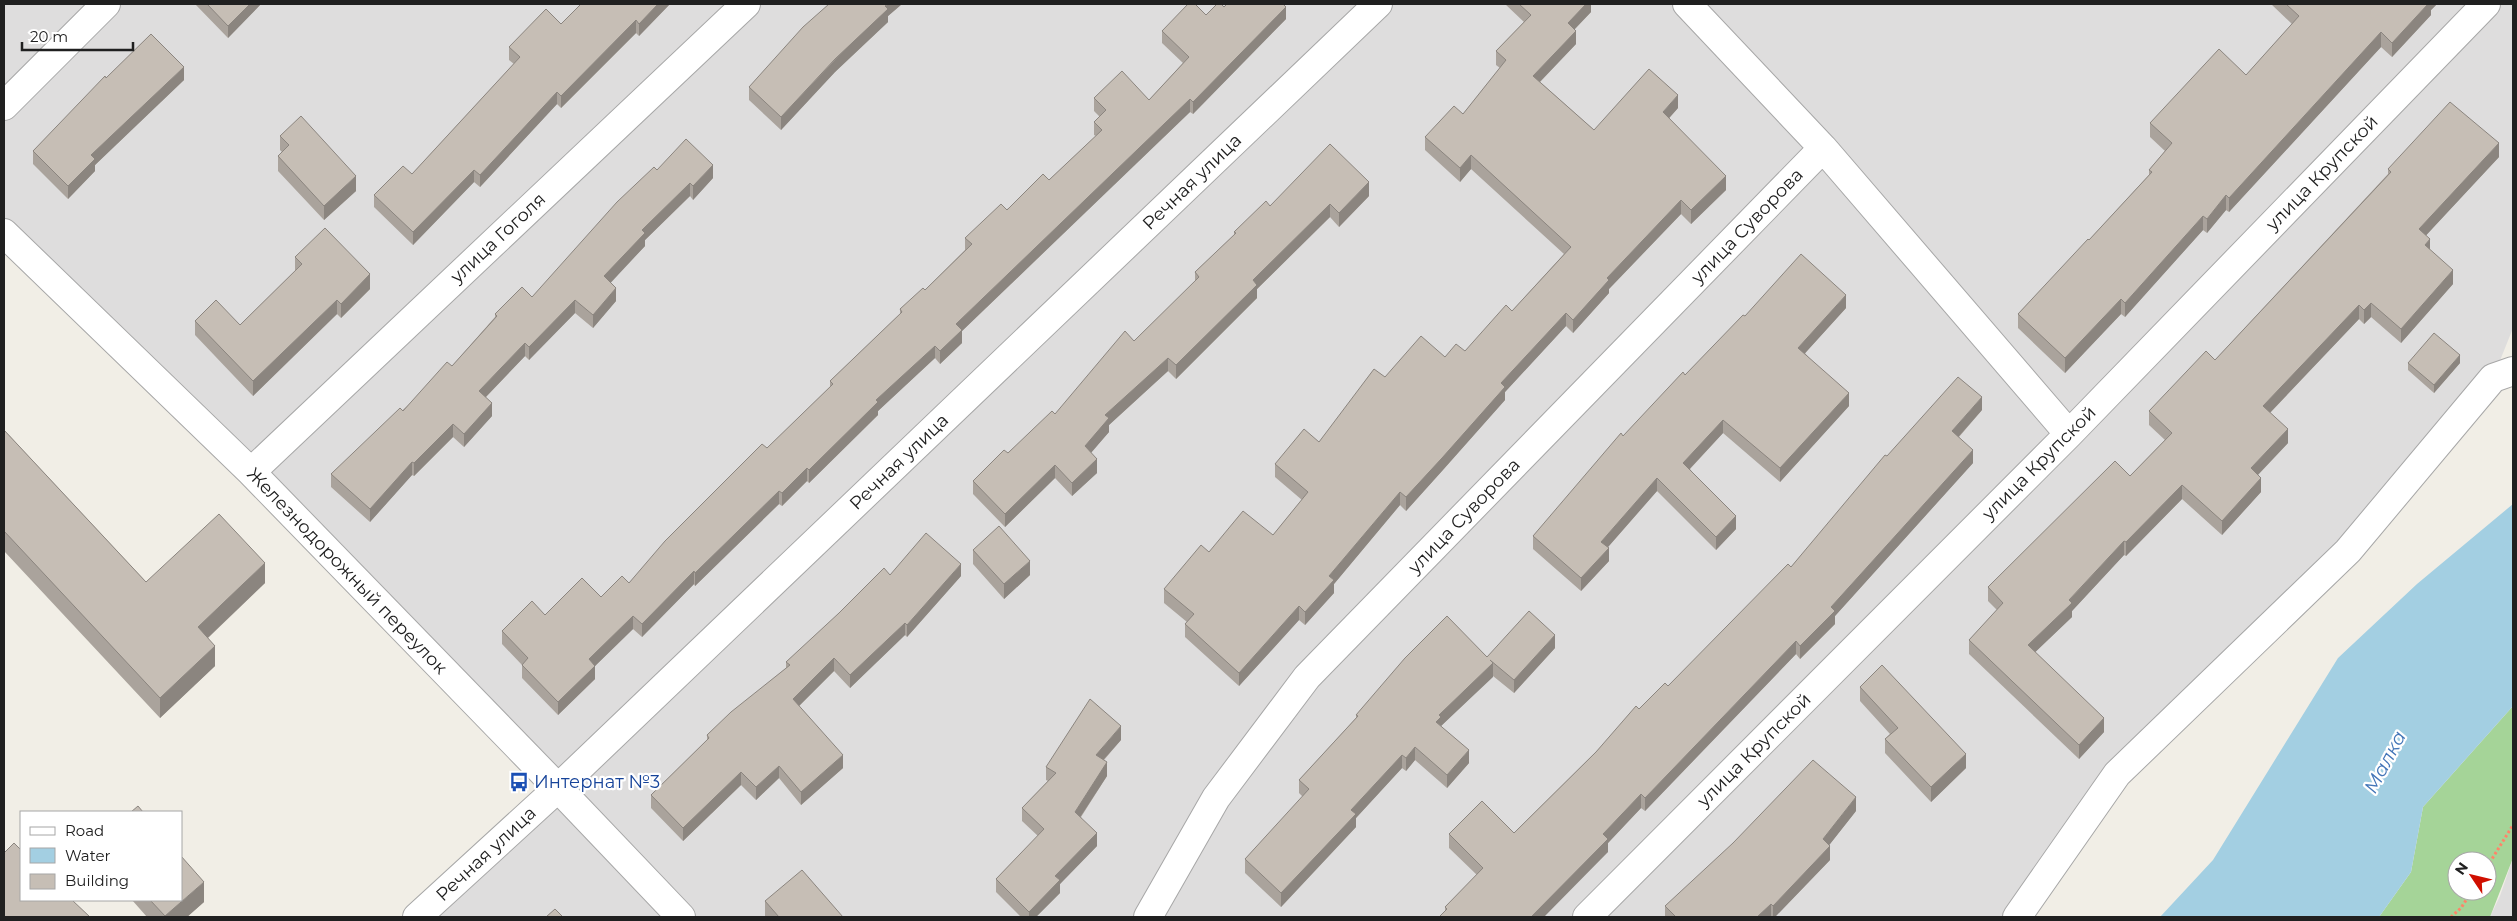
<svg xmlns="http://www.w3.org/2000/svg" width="2517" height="921" font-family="Montserrat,sans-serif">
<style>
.residential{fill:#dedddd}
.forest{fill:#a5d498;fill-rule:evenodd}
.water{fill:#a3cfe2}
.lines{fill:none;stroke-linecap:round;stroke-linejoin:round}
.minor-casing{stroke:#a7a7a7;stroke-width:30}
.path{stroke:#ff8469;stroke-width:3;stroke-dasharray:2.5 2.5;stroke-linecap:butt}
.minor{stroke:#fff;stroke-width:28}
.wall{fill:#aaa39c}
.shaded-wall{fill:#8b857f}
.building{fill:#c6beb5;stroke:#8b857f}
.labels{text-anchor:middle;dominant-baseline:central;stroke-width:4.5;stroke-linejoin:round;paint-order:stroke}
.street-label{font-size:18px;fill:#202020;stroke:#fff}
.transit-label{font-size:18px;fill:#164399;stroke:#fff;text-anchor:start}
.water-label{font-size:19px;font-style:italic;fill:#4476b8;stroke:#fff}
</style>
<rect width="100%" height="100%" fill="#f1eee6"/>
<path class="residential" d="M4,4h2509v324l-20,50 -303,327 -173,212h-1600l141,-129 -554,-555z
M2513,858v59h-23l10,-21z"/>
<path class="forest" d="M2513,706v152l-23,59h-111l32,-45 12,-65zM2457,861h30v30h-30z"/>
<path class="water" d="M2513,504v202l-90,101 -12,65 -32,45h-219l53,-57 125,-202 79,-74z"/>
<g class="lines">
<defs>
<path id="minor" d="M1687,4l136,144 246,286
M4,106l102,-102
M4,233l247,239 307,316 123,129
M251,472l495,-468
M417,917l141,-129 820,-784
M1148,917l68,-119 91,-121 516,-529
M1587,917l482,-483 417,-430
M2017,917l100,-143 231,-223 145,-173 20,-7"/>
</defs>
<use href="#minor" class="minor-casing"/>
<path class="path" d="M2487,867l26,-42
M2451,917l10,-9 11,-17"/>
<use href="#minor" class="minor"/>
</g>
<path class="wall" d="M195,4h66l-33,34z
M581,4h89l-31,32 -3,-3 -75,75 -4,-4 -77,83 -6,-5 -61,63 -39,-38v-12l38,-21 102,-110 -5,-4v-13l52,-23z
M829,4h73l-14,12v6l-53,50 -54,58 -32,-30v-13z
M1505,4h86v8l-16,17 1,15 -36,38 54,48 84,-22 -9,10 57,72 -35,34 -10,-10 -72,75v4l-36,40 -7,-7 -61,66v8l-63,71 -36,40 -6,-6 -66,79v9l-29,32 -6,-5 -60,66 -54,-49v-13l2,-2 -23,-19v-14l45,-37 64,-17 29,-35 -27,-23v-13l44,-22 66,-65 60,-20 20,-6 47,-40 52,-57 -93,-85 -11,13 -35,-32v-13l38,-23 37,-46 -4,-3v-14l28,-29z
M2271,4h166l-6,6v5l-39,42 -11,-10 -152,165 -3,-2 -19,23 -4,-3 -78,87 -4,-3 -56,59 -47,-45v-14l71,-74 60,-65v-5l16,-19 -15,-14v-14l96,-48 46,-51z
M1224,7l62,12 -93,95 -3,-2 -228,219v12l-22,21 -5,-6 -57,53v4l-69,68 -2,-2 -25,25 -3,-2 -84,82 -1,-2 -52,53 -9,-8 -38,37v13l-37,36 -36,-37v-13l-20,-21v-13l43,-16 56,-18 28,-14 201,-196v-6l70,-67v-5l25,-19 40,-40v-12l84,-58 47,-44 -2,-1v-13l6,-5 -6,-6v-13l55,2 34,-37 -21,-20v-12l44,-16z
M106,78l78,2 -89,85v6l-27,28 -35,-35v-13z
M280,136l76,55 -32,29 -46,-49v-15l4,-4 -2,-2z
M2499,157l-73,78 4,15 23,34 -52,59 -30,-26 -7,7 -5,-5 -89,94 18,30 -30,32 3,17 -39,43 -40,-36 -56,57 -2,-1 -52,56v6l-37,35 69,80 -25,27 -110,-105v-14l28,-30 -9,-9v-14l142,-111 35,-36 -16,-15v-14l66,-51 173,-186v-5z
M657,170l56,8 -20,22 -3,-4 -45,44v6l-35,36 6,19 -23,27 -18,-15 -46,47 -4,-4 -39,41 6,19 -28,31 -11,-10 -39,39 -2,-1 -42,47 -39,-35v-13l121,-108 43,-49v-3l37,-17z
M1369,196l-30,31 -9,-10 -73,72v9l-81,81 -8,-8 -59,54v7l-18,20 6,21 -25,23 -17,-18 -50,49 -32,-33v-13l82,-67 79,-73 61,-59v-10l39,-37v-3l36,-26z
M295,257l75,32 -29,29 -4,-4 -84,82 -58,-61v-14l45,4 55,-54z
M1846,308l-41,45 44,53 -69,76 -57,-49 -33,36 46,60 -20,21 -59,-59 -49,56 1,14 -28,30 -48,-42v-13l90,-100 122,-120z
M2408,363h52l-26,30 -26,-23z
M1982,410l-23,27 14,26 -138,153v8l-35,35 -4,-5 -151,157 -4,-3 -33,35v9l-163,60v-5l32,-32 -28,-27v-14l65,-1 125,-124 29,-23 123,-119 96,-111z
M4,430l142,152 119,1 -57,55 7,28 -55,52 -156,-167z
M973,550l57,25 -26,24 -31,-35z
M890,575l71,1 -54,61 -2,-2 -55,53 -16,-17 -35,35 44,62 -42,37 -22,-27 -23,22 -15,-15 -58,56 -32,-33v-13l56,-55v-5l79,-67v-6z
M1555,648l-41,45 -21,-17 -52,50 28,37 -22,25 -32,-28 -9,11 -4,-3 -46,50v9l-75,80 -36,-34v-14l58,-62 -4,-4v-13l57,-62v-3l131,-58z
M1860,687l106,81 -35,34 -46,-49v-14l5,-5 -30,-33z
M1121,740l-17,20 3,16 -26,41 16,29 -37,38v9l-24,24h-15l-25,-25v-13l42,-43 -16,-15v-13l26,-27 -2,-1v-13z
M1856,811l-27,34 1,15 -55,57h-110v-11z
M132,900h49l23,2 -17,15h-40z
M765,901l78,16h-77l-1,-1z"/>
<path class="shaded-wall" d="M250,4h11l-33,34v-12z
M658,4h12l-31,32v-12z
M888,4h14l-14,12v6l-53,50 -54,58v-13z
M1586,4h5v8l-23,24v-13z
M2428,4h9l-6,6v5l-39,42v-14z
M1286,7v12l-93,95v-12z
M636,20v13l-75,75v-12z
M1576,31v13l-43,45v-13z
M2381,32v15l-152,165v-14z
M184,67v13l-89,85v6l-27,28v-13l23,-31z
M557,92v12l-77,83v-12z
M1678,95v13l-15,17v-13z
M1190,99v13l-228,219v12l-22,21v-13l16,-27z
M2499,143v14l-80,86v-14z
M1471,155v14l-11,13v-14z
M713,165v13l-20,22v-14z
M474,170v12l-61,63v-13z
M356,176v15l-32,29v-14z
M1726,176v14l-35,34v-14z
M1369,182v14l-30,31v-14z
M690,183v13l-45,44v6l-41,44v-14l38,-46z
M2226,195v15l-19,23v-14z
M1681,200v14l-72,75v4l-36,40v-13l34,-42z
M1330,204v13l-73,72v9l-81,81v-14l77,-85z
M2203,216v14l-78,87v-14z
M2430,239v14l-5,-8z
M2453,270v14l-52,59v-14z
M370,274v15l-29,29v-14z
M616,288v13l-23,27v-13z
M1846,295v13l-48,53v-13z
M2121,299v15l-56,59v-15z
M337,300v14l-84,82v-15z
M575,300v13l-46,47v-13z
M2371,303v14l-7,7v-14z
M2359,305v14l-96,101v-14z
M1566,313v13l-61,66v8l-63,71 -36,40v-14l95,-114z
M525,343v13l-46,48v-13z
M935,346v12l-57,53v4l-69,68v-13l67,-70z
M2460,355v8l-26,30v-8z
M1168,358v13l-59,54v7l-24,28v-14l20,-31z
M1849,393v13l-69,76v-14z
M1982,397v13l-30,34v-13z
M492,403v13l-28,31v-13z
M1723,420v13l-40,43v-13z
M453,424v13l-39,39v-13z
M2288,429v14l-37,39v-14z
M1973,450v13l-138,153v8l-35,35v-13l31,-39z
M1097,459v14l-25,23v-13z
M412,462v13l-42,47v-13z
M1055,465v13l-50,49v-13z
M807,468v13l-25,25v-13z
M1657,478v13l-56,64v-13z
M2261,478v14l-39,43v-14z
M2182,485v14l-56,57v-14z
M779,491v13l-84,82v-13z
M1400,492v13l-66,79v9l-29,32v-13l24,-36z
M1736,516v13l-20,21v-13z
M2124,541v14l-52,56v6l-44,42v-14z
M1609,548v13l-28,30v-13z
M1030,561v14l-26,24v-15z
M265,563v20l-67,64v-20z
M961,564v12l-54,61v-12z
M694,571v13l-52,53v-13z
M1299,606v14l-60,66v-13z
M633,616v13l-38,37v13l-37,36v-13l31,-43z
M905,623v12l-55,53v-13z
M1555,635v13l-41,45v-13z
M1796,641v13l-151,157v-13z
M215,646v20l-55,52v-20z
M834,658v13l-41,41v-13z
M1493,663v14l-52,49 -5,-4 3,-7z
M2104,718v14l-25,27v-14z
M1121,726v14l-25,28v-13z
M1415,747v13l-9,11v-13z
M1469,750v13l-22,25v-13z
M1966,754v14l-35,34v-15z
M843,755v13l-42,37v-13z
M1402,755v13l-46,50v9l-75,80v-14l70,-83z
M1107,762v14l-32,49v-13z
M779,766v12l-23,22v-13z
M741,772v13l-58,56v-13z
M1641,794v14l-33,35v9l-64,65h-13l72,-83z
M1856,797v14l-33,42v-14z
M1097,833v13l-37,38v9l-24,24h-7v-5l26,-36z
M1830,846v14l-55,57h-2v-11z
M204,882v20l-17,15h-22v-1z
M1771,904v13h-14z"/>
<path class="building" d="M207,4h43l-22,22z
M581,4h77l-19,20 -3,-4 -75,76 -4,-4 -77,83 -6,-5 -61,62 -39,-37 29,-29 9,8 108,-117 -11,-10 37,-38 15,15z
M829,4h59l-3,2 3,3 -53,50 -54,58 -32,-30 54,-60z
M1188,4h7l11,11 11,-11h4l3,3 3,-3h56l3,3 -93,95 -3,-3 -234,225 6,6 -22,21 -5,-5 -59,54 2,2 -69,68 -2,-2 -25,25 -3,-2 -84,82 -1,-2 -52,53 -9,-8 -44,43 6,7 -37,36 -36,-37 6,-7 -26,-27 30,-30 13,14 37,-37 19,19 21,-21 7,7 36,-42 97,-97 5,4 66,-64 -3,-3 72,-69 -2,-3 23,-21 2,2 47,-46 -7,-6 36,-34 6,6 36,-36 6,6 53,-50 -8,-8 12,-12 -12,-12 28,-27 27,29 40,-43 -27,-26z
M1519,4h67l-18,19 8,8 -43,45 61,54 55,-61 29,26 -15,17 63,64 -35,34 -10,-10 -74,78 2,2 -36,40 -7,-7 -65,70 4,4 -63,71 -36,39 -6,-5 -71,84 5,4 -29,32 -6,-6 -60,67 -54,-49 9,-10 -30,-25 37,-44 8,7 34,-41 30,24 35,-43 -33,-28 29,-35 15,13 55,-73 11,8 36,-41 24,21 11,-13 9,7 41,-46 6,6 59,-64 -100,-92 -11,13 -35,-31 29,-31 9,8 43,-54 -10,-9 35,-36z
M2286,4h142l-36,39 -11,-11 -152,166 -3,-3 -19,24 -4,-3 -78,87 -4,-4 -56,59 -47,-44 70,-75 1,1 63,-68 -3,-2 23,-27 -22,-20 69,-74 27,26 53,-59z
M151,34l33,33 -93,88 4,4 -27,27 -35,-35 72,-75 1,2z
M2450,102l49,41 -80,86 11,10 -5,6 28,25 -52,59 -30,-26 -7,7 -5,-5 -96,101 25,23 -37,39 10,10 -39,43 -40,-36 -56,57 -2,-1 -55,59 3,3 -44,42 76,73 -25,27 -110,-105 34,-37 -15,-16 127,-126 15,15 42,-43 -23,-22 57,-60 9,9 176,-188 -3,-3z
M301,116l55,60 -32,30 -46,-50 11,-11 -9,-9z
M686,139l27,26 -20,21 -3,-3 -48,47 3,3 -41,43 12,12 -23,27 -18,-15 -46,47 -4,-4 -46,48 13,12 -28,31 -11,-10 -39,39 -2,-1 -42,47 -39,-35 69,-66 3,3 44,-49 5,4 45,-50 -2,-2 27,-27 10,10 85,-95 37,-35 3,3z
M1330,144l39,38 -30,31 -9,-9 -77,76 4,5 -81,80 -8,-7 -63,57 4,3 -24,28 12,13 -25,24 -17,-18 -50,49 -32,-33 31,-31 4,3 44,-42 3,3 70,-83 9,10 65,-64 -4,-5 41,-39 -2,-1 32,-31 4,5z
M325,228l45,46 -29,30 -4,-4 -84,81 -58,-60 21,-21 24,25 62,-61 -7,-7z
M1801,254l45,41 -48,53 51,45 -69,75 -57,-48 -40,43 53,53 -20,21 -59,-59 -56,64 8,6 -28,30 -48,-42 88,-103 2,3 60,-64 2,3 58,-60 2,1z
M2434,333l26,22 -26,30 -26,-22z
M1958,377l24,20 -30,34 21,19 -142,157 4,4 -35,35 -4,-5 -151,157 -4,-4 -38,40 5,5 -77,78h-92l8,-8 -2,-2 38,-39 -34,-34 33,-33 32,32 82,-81 40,-46 3,3 26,-26 3,3 120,-122 3,3 94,-112 2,1z
M4,430l142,152 73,-68 46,49 -67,64 17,19 -55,52 -156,-167z
M999,526l31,35 -26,23 -31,-34z
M926,533l35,31 -54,61 -2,-2 -55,52 -16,-17 -41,41 50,56 -42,37 -22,-26 -23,21 -15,-15 -58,56 -32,-33 58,-57 -2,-3 24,-23 59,-47 -4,-3 53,-49 45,-45 6,7z
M1529,611l26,24 -41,45 -24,-20 3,3 -54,52 2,2 -5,5 33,28 -22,25 -32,-28 -9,11 -4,-3 -51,55 5,4 -75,79 -36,-34 64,-70 -10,-9 59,-64 -2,-1 49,-57 42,-42 40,41z
M1882,665l84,89 -35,33 -46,-48 13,-11 -38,-41z
M1090,699l31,27 -25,29 11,7 -32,50 22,21 -42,43 5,4 -31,32 -33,-33 48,-50 -22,-21 34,-35 -10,-6z
M1813,760l43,37 -33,42 7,7 -57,60 -2,-2 -14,13h-81l-11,-11 68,-63z
M138,806l5,6h-12z
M14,843l7,7v50h51l18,17h-86v-64z
M181,856l23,26 -39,34 -15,-16h31z
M802,870l41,47h-64l-14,-16z
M555,909l8,8h-17z"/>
<defs>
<symbol id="bus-bare" viewBox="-9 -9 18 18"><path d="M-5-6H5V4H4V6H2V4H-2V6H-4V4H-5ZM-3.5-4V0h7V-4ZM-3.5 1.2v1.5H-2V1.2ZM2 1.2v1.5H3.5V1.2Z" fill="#1a4fb4" stroke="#fff" stroke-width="2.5" paint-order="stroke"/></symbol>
</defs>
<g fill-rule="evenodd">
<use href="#bus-bare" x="505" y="768" width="28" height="28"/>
</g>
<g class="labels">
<g class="street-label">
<text transform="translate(2322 173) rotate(-46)">улица Крупской</text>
<text transform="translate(1192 182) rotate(-44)">Речная улица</text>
<text transform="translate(1747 226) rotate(-46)">улица Суворова</text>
<text transform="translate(498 238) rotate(-43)">улица Гоголя</text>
<text transform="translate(899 462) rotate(-44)">Речная улица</text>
<text transform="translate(2039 463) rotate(-45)">улица Крупской</text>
<text transform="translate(1464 516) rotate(-46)">улица Суворова</text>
<text transform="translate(347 571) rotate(46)">Железнодорожный переулок</text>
<text transform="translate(1754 750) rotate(-45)">улица Крупской</text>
<text transform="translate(486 854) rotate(-43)">Речная улица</text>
</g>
<g class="transit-label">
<text x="534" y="782">Интернат №3</text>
</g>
<g class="water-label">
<text transform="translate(2385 762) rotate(-62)">Малка</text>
</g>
</g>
<rect width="2517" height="921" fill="none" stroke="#202020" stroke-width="10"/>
<rect x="20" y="811" width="162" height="90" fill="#ffffff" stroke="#a6a6a6"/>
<rect x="30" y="827" width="25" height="8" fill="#ffffff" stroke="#a6a6a6"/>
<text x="65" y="836" font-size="15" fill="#202020">Road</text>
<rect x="30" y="848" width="25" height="15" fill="#a3cfe2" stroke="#a6a6a6"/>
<text x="65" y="861" font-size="15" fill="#202020">Water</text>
<rect x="30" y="874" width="25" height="15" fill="#c6beb5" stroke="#a6a6a6"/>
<text x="65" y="886" font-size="15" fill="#202020">Building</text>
<g transform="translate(2472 876) rotate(305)"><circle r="24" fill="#ffffff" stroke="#a6a6a6"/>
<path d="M0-4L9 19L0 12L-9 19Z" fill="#d00f00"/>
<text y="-8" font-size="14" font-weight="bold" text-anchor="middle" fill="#202020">N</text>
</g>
<path d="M22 42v8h111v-8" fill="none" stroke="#202020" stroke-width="2.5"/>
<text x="30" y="42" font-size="15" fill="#202020" stroke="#ffffff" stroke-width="4" paint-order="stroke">20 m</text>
</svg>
